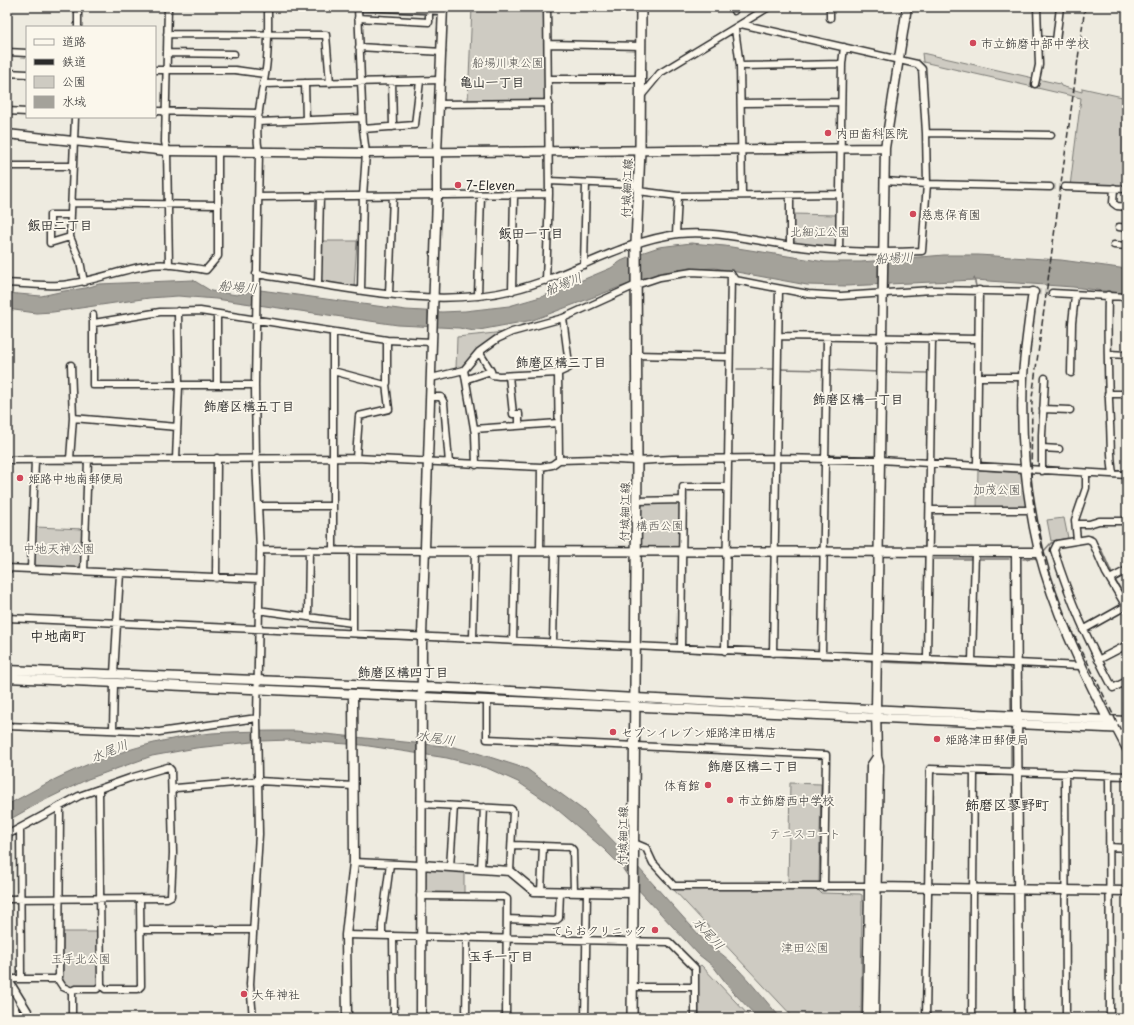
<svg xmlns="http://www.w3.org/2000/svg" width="1134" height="1025" font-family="'Playpen Sans','Klee One',sans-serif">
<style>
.green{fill:#cecbc2;stroke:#7c7b76}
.water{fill:#a4a29a;stroke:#74726e}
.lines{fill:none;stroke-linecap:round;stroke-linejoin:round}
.stream{stroke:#74726e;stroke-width:1.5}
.minor-tunnel{stroke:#c7c5bc;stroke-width:6;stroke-dasharray:6 3;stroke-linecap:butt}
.minor-casing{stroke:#2b2b2b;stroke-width:9}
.tertiary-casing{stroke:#2b2b2b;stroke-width:11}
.secondary-casing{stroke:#2b2b2b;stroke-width:12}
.motorway-casing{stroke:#2b2b2b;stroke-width:14}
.minor{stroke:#fbf7ec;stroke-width:6}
.tertiary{stroke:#fbf7ec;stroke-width:8}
.secondary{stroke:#fbf7ec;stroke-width:9}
.motorway{stroke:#fbf7ec;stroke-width:11}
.rail{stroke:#2b2b2b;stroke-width:1.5;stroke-dasharray:6 3;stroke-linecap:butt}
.poi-dot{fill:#d1495b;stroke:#fbf7ec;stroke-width:1.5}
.labels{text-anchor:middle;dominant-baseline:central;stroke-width:3.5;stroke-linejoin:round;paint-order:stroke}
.poi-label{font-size:12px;fill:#2b2b2b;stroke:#fbf7ec;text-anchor:start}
.park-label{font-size:12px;fill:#545351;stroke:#fbf7ec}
.street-label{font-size:12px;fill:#2b2b2b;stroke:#fbf7ec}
.neighbourhood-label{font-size:13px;font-weight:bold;fill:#2b2b2b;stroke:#fbf7ec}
.water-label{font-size:13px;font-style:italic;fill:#555552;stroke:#fbf7ec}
.quarter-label{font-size:14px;font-weight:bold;fill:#2b2b2b;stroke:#fbf7ec}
</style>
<rect width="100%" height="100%" fill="#eeebe0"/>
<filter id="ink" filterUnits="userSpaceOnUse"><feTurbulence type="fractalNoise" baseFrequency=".025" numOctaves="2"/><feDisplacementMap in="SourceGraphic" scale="8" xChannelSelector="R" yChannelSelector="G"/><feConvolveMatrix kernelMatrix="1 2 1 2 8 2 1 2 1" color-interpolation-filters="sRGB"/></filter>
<g filter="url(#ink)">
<path class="green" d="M472,7h72l2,90 -3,3 -75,1z
M922,53l138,31 1,2 21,6v-4l45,10v89l-57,-1 11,-88 -158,-36z
M792,214l45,1 -2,34 -42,-6z
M322,241h35l-3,46 -31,-6 -2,-2z
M505,332l-20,13 -20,21 -9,3 1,-32z
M978,470l44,3 6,32 -3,2h-48z
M641,503h38l1,44 -39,1z
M1064,518l4,20 -17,3 -4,-21z
M35,527l48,2 -2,38 -2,2 -44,-2z
M790,783l31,1 -2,99h-31z
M424,869l40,2v22l-40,1z
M672,888l146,2 3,3 39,1 2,1 -1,123h-67z
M63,932h35v52l-2,2 -28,1 -5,-4z
M701,965l50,53h-54v-50z"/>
<path class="water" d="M691,243l34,3 100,16h36l83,-7h34l83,5 66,9v25l-54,-7 -98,-7 -129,6 -39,-1 -92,-17 -40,2 -55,17 -87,33 -59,11 -15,-3 -61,-3 -182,-26 -38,-3 -29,2 -96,14 -17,1 -29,-4v-16l34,3 23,-5 22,-3 13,-4 94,-4 18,11 26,4 16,-6 153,21 36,2 23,-1 44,-5 35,-10 67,-28 10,-7 14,-6 24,-8z
M296,731l158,16 20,5 53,17 56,41 44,45 82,91c24,11 53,52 72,72h-23l-25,-26 -20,-26 -14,-11 -65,-70 -14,-20 -16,-16 -52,-44 -34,-23 -31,-14 -40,-10 -85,-13 -72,-5 -29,1 -65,7 -44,8 -64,23 -49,24 -32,18v-16c19,-10 39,-22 59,-31 45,-21 96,-36 146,-41 28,-2 56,-2 84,-2z"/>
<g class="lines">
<path class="stream" d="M974,278l3,12
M929,336v-2l43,2 3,-3 1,-7
M737,369h38
M779,369l46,1
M829,370l50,2
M885,372l43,1
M927,460l2,-104
M1084,537l8,-1 10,15 11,25
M925,548l2,-84
M1043,552l8,-9 5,-1
M931,559h42
M977,559h32
M1023,559l15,-1
M1115,580l12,20
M357,638l62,2
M425,640l202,9
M644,650l229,11
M924,656l1,-102
M879,662l130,5 2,3v43
M1011,727v42"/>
<path class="minor-tunnel" d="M1050,187h15
M1035,292l17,1"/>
<defs>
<path id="minor" d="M78,7v20
M168,7l-3,135 2,9 2,114
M358,7l5,122 3,24 -3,43 -2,94
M364,7l79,4
M630,7l11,1
M733,7l1,4
M830,7v11
M358,18l71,4v-11
M735,29l5,37 2,128
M167,34l159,1 4,48
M1038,40l18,1 4,-34
M549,44l92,2
M359,47l83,5
M7,52l20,1
M167,53l67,1
M842,64l2,-17
M740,66l102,-2 -3,188
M155,70h80l30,4
M7,73l20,1
M549,79h91
M392,81l1,46
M305,83l1,37
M263,84l178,-4
M1035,84l4,-19 -2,-58
M641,96l19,-23 109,-66
M741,103l100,-1
M439,104l110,-1
M7,111l20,1
M155,111l104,2
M75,117l-5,120 10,24 4,21
M258,122l104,-4
M363,129l52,-4 5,-44
M926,133l125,2
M7,166h66
M549,181l90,4
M885,181l42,3 123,3
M1065,187l62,2
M1114,188l-1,15 4,3 10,1
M638,191l40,5
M790,195v51
M258,197l291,-3
M72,203l146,2
M70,215h-20v28l20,-6
M1119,227l8,1
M676,234l2,-38 162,-2
M1114,245l13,1
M584,265l2,-82
M256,274c81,12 176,36 257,16 56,-13 107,-49 165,-56 39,-4 76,7 115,12 43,6 85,7 129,5l5,-67 -1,-51 -4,-64 -5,-5 -176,-40
M731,274l4,6 73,14 33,2 91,-6 103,2
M546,281l3,-87 -2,-187
M7,283c17,1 35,3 52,2 30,-2 57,-14 86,-19 20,-4 41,1 61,4l12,-14v-105
M318,283l2,-87
M512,291l2,-95
M1052,293l75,4
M389,294l4,-98
M1108,295c-1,43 0,86 2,129 1,17 0,33 3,49
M478,296l3,-101
M93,315v70h162
M94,323l66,-11 40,-1 187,29 45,2
M333,332v218
M779,336l199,3
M479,352l12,19
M1109,354l18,1
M635,355l94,2
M71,365l2,53
M464,370l11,64 1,31
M333,371l52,14 2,-2v-43
M1071,373l1,-50 3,-27
M509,376l4,38h6v11
M979,377h44
M431,378l33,-8 15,-18 18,-13 15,-7 51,-14 73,-33 24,-8 32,-5 39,2
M467,379l24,-8 1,4 7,1 59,-3
M217,385v-71
M1108,394h19
M430,397h11l3,6 5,60
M1043,409l27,1
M474,429l84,-6
M1042,448l17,1
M356,458l3,-42 30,-7 -3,-25
M70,459l3,-41 104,9
M176,459l3,-73 -1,-75
M7,460l349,-2 185,9 11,-2 7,-5 38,-1 40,2 35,-2 104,-1 104,2 247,15
M559,460l-1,-87 11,-5v-4l-6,-46
M977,466l2,-176
M1042,471v-36l3,-57
M636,501l47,-1
M258,506h74
M930,510h101
M1076,524h13l10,-3h28
M1077,540l-2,-20 11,-32v-15
M260,550l166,1
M309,550l-1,67 44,6
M540,551l1,-84
M7,568l252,11
M31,569l4,-109
M84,571l4,-111
M216,578l1,-120
M1110,579l17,-9
M1127,608l-21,-35 -14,-32 -4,-2 -31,5 -3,6c16,51 34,91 59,138l14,-7
M258,610l50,7
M7,618l1074,48
M1083,630l43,-24
M353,633v-83
M473,639l2,-88
M513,641l2,-90
M553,642l2,-91
M681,648l2,-161h44
M725,651l6,-377
M773,653l6,-364
M822,655l5,-318
M927,659l5,-321
M1098,660l29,-15
M972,661l3,-108
M114,674l6,-101
M487,700v39l339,16 -2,132
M7,726l152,6 98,-14
M1115,728l12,23
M113,730l1,-47
M1065,774l1,244
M1109,776l1,242
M172,791l4,-3 82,-7 96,5
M422,804l89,5 2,2 -3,60
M20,828l1,151
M7,835l72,-39 51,-18 38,-11 3,3 2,83 -2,43 -4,2 -160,1
M634,843l12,5 7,15 21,23h199
M513,845l57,2 3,3 1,42
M1109,847l18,1
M354,862l66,3
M450,867l4,-61
M481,869l3,-62
M541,892l2,-46
M420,896l84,1 3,2 -1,119
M507,919l48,2 4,-3 1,-26
M140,930h112
M346,935l323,7 26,26v50
M382,936v-11l8,-61
M393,936l1,82
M57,978l6,9 9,4v27
M7,979h49l3,-3 1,-170
M101,985l4,4h33l3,-3 -1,-88
M632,987h63
M72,991l3,-2h22l4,-4 -2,-196
M253,1018l-3,-34 9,-150 -2,-116 3,-168 -4,-91 -1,-74 4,-233c-5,-25 2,-53 6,-77 4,-20 3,-48 3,-68
M466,1018l1,-81
M585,1018l2,-126
M926,1018l4,-249 197,7
M972,1018l2,-248"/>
<path id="tertiary" d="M7,134l160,17 199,2 519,-5
M1033,292c-4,28 -8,56 -10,84 -3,58 3,119 16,175 15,59 42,115 69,169
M426,551l613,1
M1016,553l3,465
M7,670l467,19 161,9 492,23
M7,678l1120,51
M420,865l90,6 24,20 99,2
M877,887l250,4
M7,979l24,39
M347,1018l-1,-83 8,-73 -1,-168
M421,1018l1,-382 15,-440v-44l6,-145
M867,1018l4,-252 6,-9
M874,1018l5,-253 -2,-8 -1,-48 9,-561 22,-141"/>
<path id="secondary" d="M632,1018l5,-557 -1,-217 4,-94 1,-143"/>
<path id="motorway" d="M7,999l9,18"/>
</defs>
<use href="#minor" class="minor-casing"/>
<use href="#tertiary" class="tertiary-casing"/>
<use href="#secondary" class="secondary-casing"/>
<use href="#motorway" class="motorway-casing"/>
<use href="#minor" class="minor"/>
<use href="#tertiary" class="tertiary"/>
<use href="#secondary" class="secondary"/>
<use href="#motorway" class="motorway"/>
<path class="rail" d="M1085,7l-53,391 -1,86 4,31 11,50 16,45 65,133"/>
</g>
</g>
<g class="poi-dot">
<circle cx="973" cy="43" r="4"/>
<circle cx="828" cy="133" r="4"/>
<circle cx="458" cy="185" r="4"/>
<circle cx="913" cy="214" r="4"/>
<circle cx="20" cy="478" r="4"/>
<circle cx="613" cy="732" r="4"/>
<circle cx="937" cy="739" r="4"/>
<circle cx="708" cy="785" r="4"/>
<circle cx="730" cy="800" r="4"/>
<circle cx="655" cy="930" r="4"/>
<circle cx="244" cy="994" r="4"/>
</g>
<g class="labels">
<g class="poi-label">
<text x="981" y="43">市立飾磨中部中学校</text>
<text x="836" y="133">内田歯科医院</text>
<text x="466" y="185">7-Eleven</text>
<text x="921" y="214">慈恵保育園</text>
<text x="28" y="478">姫路中地南郵便局</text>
<text x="621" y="732">セブンイレブン姫路津田構店</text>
<text x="945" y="739">姫路津田郵便局</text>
<text x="700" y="785" text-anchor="end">体育館</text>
<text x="738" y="800">市立飾磨西中学校</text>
<text x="647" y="930" text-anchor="end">てらおクリニック</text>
<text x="252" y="994">大年神社</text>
</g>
<g class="park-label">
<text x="508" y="62">船場川東公園</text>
<text x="820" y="231">北細江公園</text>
<text x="997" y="489">加茂公園</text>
<text x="660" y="525">構西公園</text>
<text x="59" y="548">中地天神公園</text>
<text x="805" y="833">テニスコート</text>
<text x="805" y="947">津田公園</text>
<text x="81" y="958">玉手北公園</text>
</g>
<g class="street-label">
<text transform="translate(626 188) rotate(-88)">付城細江線</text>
<text transform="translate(624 512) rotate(-89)">付城細江線</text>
<text transform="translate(622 836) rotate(-89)">付城細江線</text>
</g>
<g class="neighbourhood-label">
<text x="492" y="81">亀山一丁目</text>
<text x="60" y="224">飯田二丁目</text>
<text x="531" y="232">飯田一丁目</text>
<text x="561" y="361">飾磨区構三丁目</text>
<text x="858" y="398">飾磨区構一丁目</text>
<text x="249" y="405">飾磨区構五丁目</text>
<text x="403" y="671">飾磨区構四丁目</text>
<text x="753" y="765">飾磨区構二丁目</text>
<text x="501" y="955">玉手一丁目</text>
</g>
<g class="water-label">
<text transform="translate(894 257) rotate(-3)">船場川</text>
<text transform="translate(563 283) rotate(-22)">船場川</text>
<text transform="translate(238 286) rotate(5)">船場川</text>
<text transform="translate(436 737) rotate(9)">水尾川</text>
<text transform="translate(109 750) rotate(-22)">水尾川</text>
<text transform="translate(709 933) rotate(47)">水尾川</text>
</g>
<g class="quarter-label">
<text x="58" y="635">中地南町</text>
<text x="1007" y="804">飾磨区蓼野町</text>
</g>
</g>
<rect width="1134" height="1025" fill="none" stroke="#fbf7ec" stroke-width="24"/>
<rect x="12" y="12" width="1110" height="1001" fill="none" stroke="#2b2b2b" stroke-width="1.5" filter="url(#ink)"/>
<rect x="26" y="26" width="130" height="92" fill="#fbf7ec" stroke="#a8a59f"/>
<rect x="34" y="39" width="20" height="6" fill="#fbf7ec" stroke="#a8a59f"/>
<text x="62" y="46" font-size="12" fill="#2b2b2b">道路</text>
<rect x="34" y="59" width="20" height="6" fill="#2b2b2b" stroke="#a8a59f"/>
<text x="62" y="66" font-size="12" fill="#2b2b2b">鉄道</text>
<rect x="34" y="76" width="20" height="12" fill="#cecbc2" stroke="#a8a59f"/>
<text x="62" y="86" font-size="12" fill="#2b2b2b">公園</text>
<rect x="34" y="96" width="20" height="12" fill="#a4a29a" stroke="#a8a59f"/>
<text x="62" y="106" font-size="12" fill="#2b2b2b">水域</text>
</svg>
